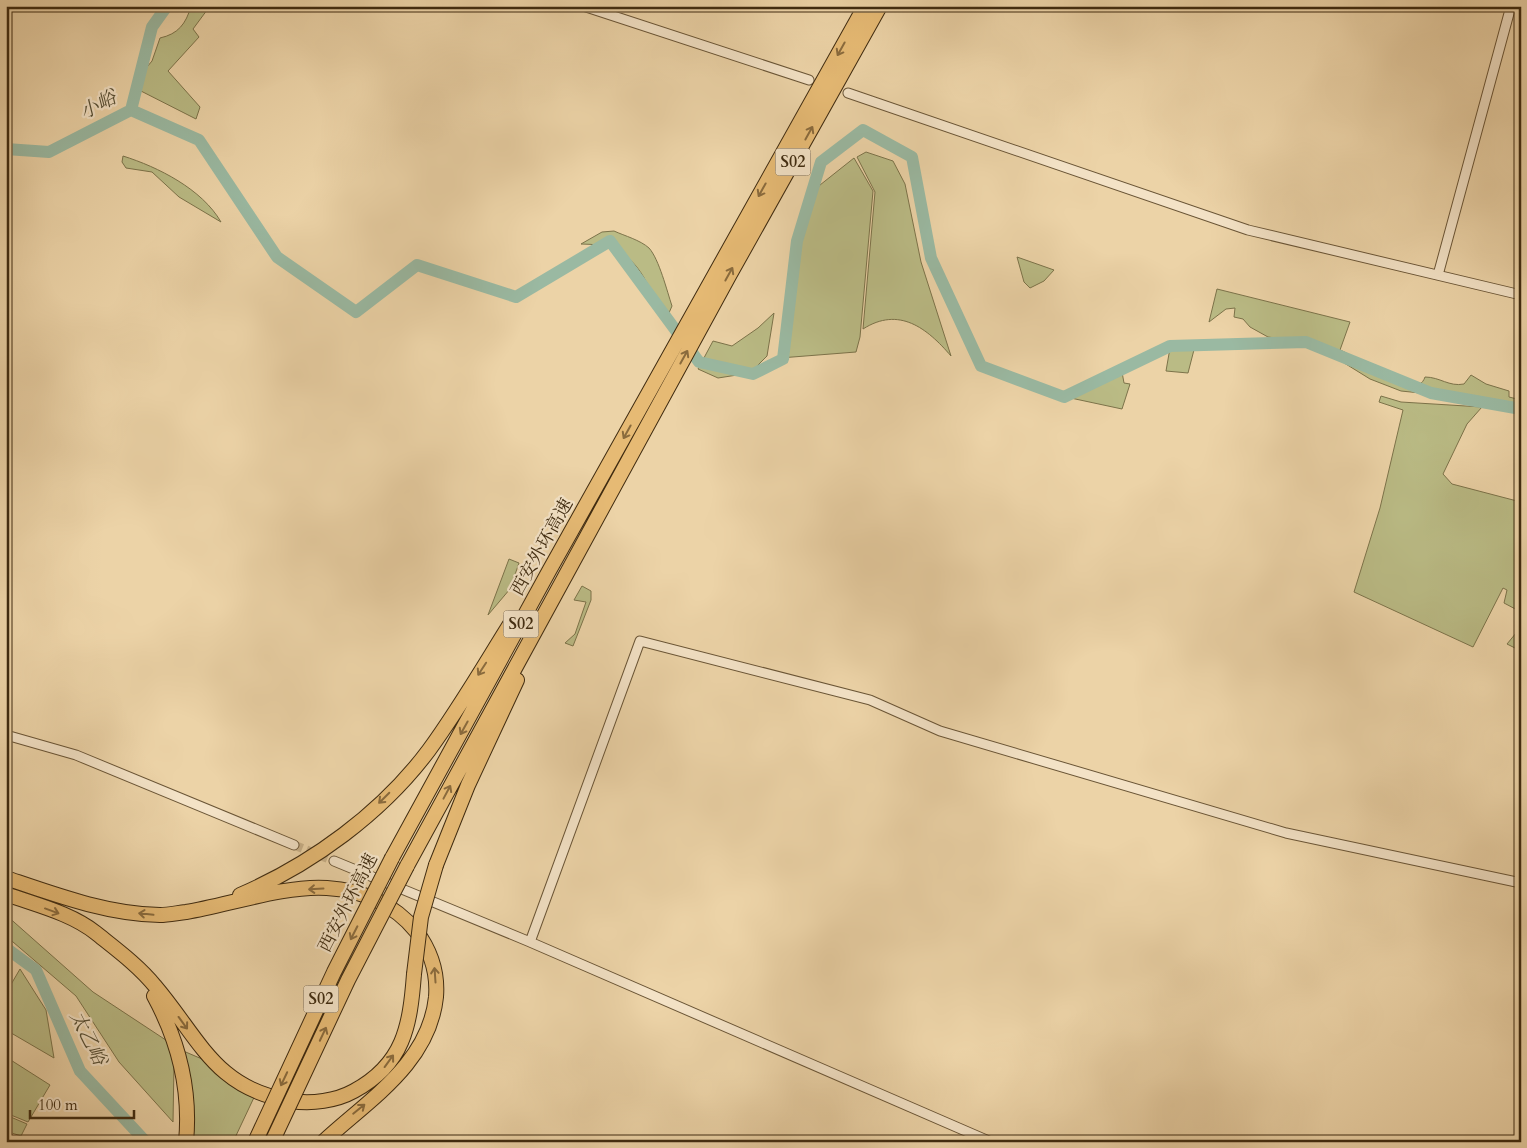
<svg xmlns="http://www.w3.org/2000/svg" width="1527" height="1148" font-family="Cardo,'Noto Serif SC',serif">
<style>
.green{fill:#babb85;stroke:#7c734a}
.lines{fill:none;stroke-linecap:round;stroke-linejoin:round}
.river{stroke:#9ab9a2;stroke-width:12}
.minor-tunnel{stroke:#c9b189;stroke-width:9;stroke-dasharray:9 4.5;stroke-linecap:butt}
.minor-casing{stroke:#6a5536;stroke-width:11}
.highway-casing{stroke:#3f2b10;stroke-width:16}
.minor{stroke:#f3e2c6;stroke-width:9}
.highway{stroke:#e6ba74;stroke-width:14}
.highway-bridge-casing{stroke:#3f2b10;stroke-width:16;stroke-linecap:butt}
.highway-bridge{stroke:#e6ba74;stroke-width:14}
.oneway{stroke:#8a6b3d}
.labels{text-anchor:middle;dominant-baseline:central;stroke-width:4.5;stroke-linejoin:round;paint-order:stroke}
.shield{fill:#f3e2c6;stroke:#756247;stroke-width:1}
.shield-label{font-size:16px;font-weight:bold;fill:#3f2b10}
.street-label{font-size:18px;fill:#3f2b10;stroke:#f3e2c6}
.water-label{font-size:19px;font-style:italic;fill:#564e34;stroke:#f3e2c6}
</style>
<rect width="100%" height="100%" fill="#ecd3a7"/>
<filter id="stains"><feTurbulence type="fractalNoise" baseFrequency=".004" numOctaves="4"/><feColorMatrix values="0 0 0 0 .2 0 0 0 0 .09 0 0 0 0 .02 0 0 0 .5 -.17"/></filter>
<radialGradient id="worn" r=".72"><stop offset=".6" stop-color="#630" stop-opacity="0"/><stop offset="1" stop-color="#630" stop-opacity=".3"/></radialGradient>
<path class="green" d="M191,6h19l-17,23 6,8 -31,34 32,36 -4,12 -59,-30 -1,-9 16,-19 8,-23c18,-4 26,-14 31,-32z
M866,152l27,9 12,23 16,78 30,94c-24,-28 -52,-50 -88,-27l12,-137 -18,-35z
M123,156c35,11 79,33 98,66l-42,-25 -27,-25 -26,-4 -4,-6z
M854,158l19,33 -13,146 -4,15 -76,6 13,-48 11,-105 16,-20z
M614,231c11,5 26,9 35,17 10,11 18,43 23,58l-7,16c-21,-45 -28,-78 -84,-78l21,-12z
M1017,257l37,13 -10,11 -14,7 -6,-6z
M1217,289l133,33 -10,28c16,6 76,55 85,27 15,0 24,10 39,7l7,-9 15,9 23,7v6l12,3v9l-23,-8 -97,-10 -31,-12 -58,-36 -44,-6 -18,-10 -7,-8 -9,-2 1,-9 -9,1 -17,13z
M774,313l-7,43 -17,17 -32,5 -20,-9 15,-28 19,5 26,-18z
M1196,342l-8,31 -22,-2 4,-23z
M1122,372l2,11 6,1 -8,25 -56,-12z
M1381,396l20,6 81,5 -15,17 -24,50 9,10 65,17 4,5v106l-17,-9 3,-13 -4,-2 -30,59 -119,-55 26,-84 23,-98 -24,-8z
M509,559l10,4 -9,26 -22,26z
M582,586l9,5v9l-18,46 -8,-3 10,-9 11,-32 -12,-2z
M1521,627v24l-14,-7z
M6,915l87,77 88,58 49,21 28,18 -25,53h-47l-1,-77 -11,-1 -1,58 -54,-60 -43,-66 -70,-60z
M20,969l26,41 8,48 -48,-28v-37z
M6,1057l44,28 -22,37 -22,-9z
M6,1115l21,9 -6,12 -15,-5z"/>
<g class="lines">
<path class="river" d="M131,110l68,30 78,117 79,55 61,-47 99,32 94,-56 89,121 54,12 30,-15 14,-118 24,-79 42,-32 49,27 19,101 50,108 83,31 106,-51 136,-4 125,51 90,16
M6,149l43,3 82,-42 21,-83 15,-21
M6,948l30,22 44,101 66,71"/>
<path class="minor-tunnel" d="M294,845l40,16"/>
<defs>
<path id="minor" d="M583,6l226,74
M848,93l400,137 273,65
M1438,275l73,-269
M6,735l70,20 218,90
M334,861l196,81 110,-301 230,59 70,31 346,102 235,50
M530,942l461,200"/>
<path id="highway" d="M392,858l157,-287 316,-565
M436,865l32,-80 49,-105
M407,866l322,-590 151,-270
M6,878c50,17 101,36 154,37 8,0 17,-2 26,-3 42,-7 100,-27 141,-24 35,2 67,16 89,43 15,20 22,41 20,66 -7,67 -68,103 -113,145
M6,894c30,11 65,19 90,39 20,16 43,33 59,53 45,53 60,103 136,115 21,3 45,0 63,-10 50,-27 56,-65 60,-117
M240,895c72,-31 142,-82 189,-145 30,-41 56,-86 83,-129
M154,996c25,46 37,94 32,146"/>
</defs>
<use href="#minor" class="minor-casing"/>
<use href="#highway" class="highway-casing"/>
<use href="#minor" class="minor"/>
<use href="#highway" class="highway"/>
<defs>
<path id="highway-bridge" d="M414,974l7,-57 15,-52
M255,1142l79,-170 58,-114
M272,1142l76,-162 59,-114"/>
</defs>
<use href="#highway-bridge" class="highway-bridge-casing"/>
<use href="#highway-bridge" class="highway-bridge"/>
</g>
<defs><path id="oneway-shaft" d="M-6 0H5M1.5-3L5.5 0L1.5 3" fill="none" stroke-width="1.6" stroke-linecap="round" stroke-linejoin="round" transform="scale(1.25)"/></defs>
<g class="oneway">
<use href="#oneway-shaft" transform="translate(841 49) rotate(119)"/>
<use href="#oneway-shaft" transform="translate(809 133) rotate(-61)"/>
<use href="#oneway-shaft" transform="translate(762 190) rotate(119)"/>
<use href="#oneway-shaft" transform="translate(729 274) rotate(-61)"/>
<use href="#oneway-shaft" transform="translate(684 357) rotate(-61)"/>
<use href="#oneway-shaft" transform="translate(627 432) rotate(119)"/>
<use href="#oneway-shaft" transform="translate(482 669) rotate(123)"/>
<use href="#oneway-shaft" transform="translate(464 728) rotate(119)"/>
<use href="#oneway-shaft" transform="translate(447 792) rotate(-62)"/>
<use href="#oneway-shaft" transform="translate(384 798) rotate(135)"/>
<use href="#oneway-shaft" transform="translate(316 889) rotate(177)"/>
<use href="#oneway-shaft" transform="translate(52 911) rotate(20)"/>
<use href="#oneway-shaft" transform="translate(146 914) rotate(-174)"/>
<use href="#oneway-shaft" transform="translate(354 933) rotate(117)"/>
<use href="#oneway-shaft" transform="translate(435 975) rotate(-94)"/>
<use href="#oneway-shaft" transform="translate(183 1023) rotate(54)"/>
<use href="#oneway-shaft" transform="translate(323 1034) rotate(-65)"/>
<use href="#oneway-shaft" transform="translate(389 1061) rotate(-54)"/>
<use href="#oneway-shaft" transform="translate(284 1079) rotate(115)"/>
<use href="#oneway-shaft" transform="translate(359 1109) rotate(-39)"/>
</g>
<g class="labels">
<g class="shield">
<rect x="775.5" y="148.5" width="35" height="27" rx="4"/>
<rect x="503.5" y="610.5" width="35" height="27" rx="4"/>
<rect x="303.5" y="985.5" width="35" height="27" rx="4"/>
</g>
<g class="shield-label">
<text x="793" y="162">S02</text>
<text x="521" y="624">S02</text>
<text x="321" y="999">S02</text>
</g>
<g class="street-label">
<text transform="translate(542 547) rotate(-61)">西安外环高速</text>
<text transform="translate(348 903) rotate(-63)">西安外环高速</text>
</g>
<g class="water-label">
<text transform="translate(98 105) rotate(-28)">小峪</text>
<text transform="translate(88 1038) rotate(63)">太乙峪</text>
</g>
</g>
<rect width="1527" height="1148" fill="none" stroke="#ecd3a7" stroke-width="25"/>
<rect x="8" y="8" width="1512" height="1133" fill="none" stroke="#3f2b10" stroke-width="2.5"/>
<rect x="12" y="12" width="1502" height="1123" fill="none" stroke="#3f2b10"/>
<path d="M30 1110v8h104v-8" fill="none" stroke="#3f2b10" stroke-width="2.5"/>
<text x="38" y="1110" font-size="15" fill="#3f2b10" stroke="#f3e2c6" stroke-width="4" paint-order="stroke">100 m</text>
<rect width="100%" height="100%" filter="url(#stains)"/>
<rect width="100%" height="100%" fill="url(#worn)"/>
</svg>
